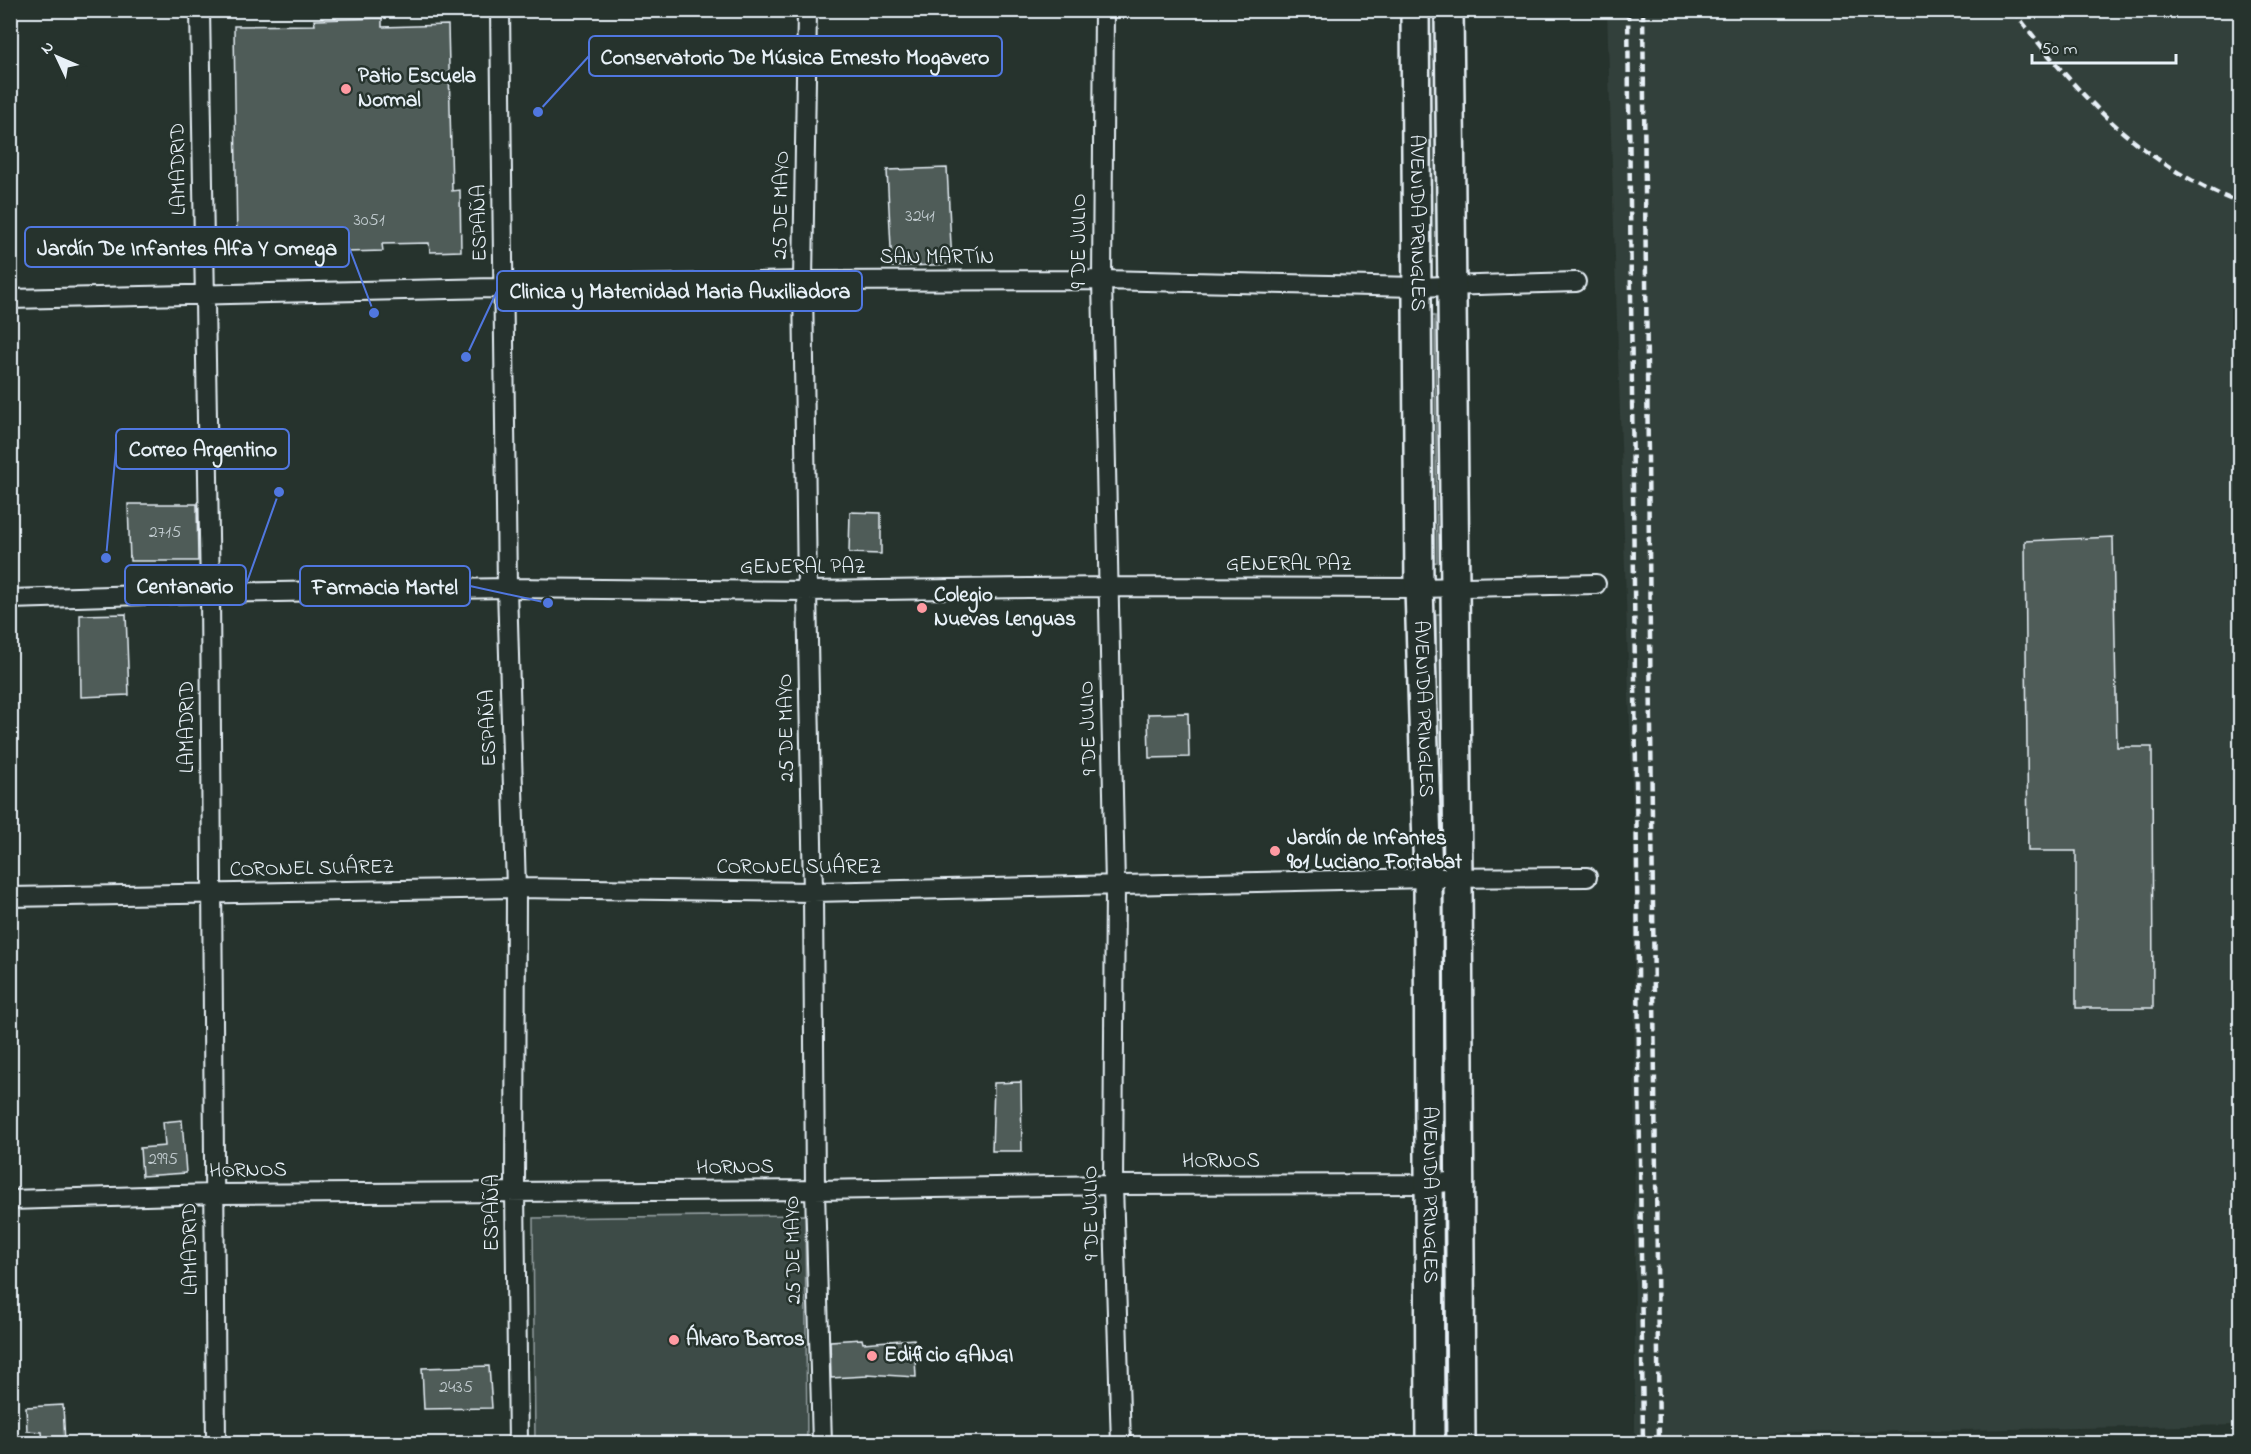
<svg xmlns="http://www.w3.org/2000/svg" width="2251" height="1454" font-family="'Indie Flower',sans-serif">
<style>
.built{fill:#333f3a}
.green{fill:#3e4b47;stroke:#939ea0;stroke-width:1.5}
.building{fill:#505c59;stroke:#e8f1f8;stroke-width:1.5}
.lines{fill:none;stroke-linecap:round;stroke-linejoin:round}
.street-casing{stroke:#e8f1f8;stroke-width:22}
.secondary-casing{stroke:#e8f1f8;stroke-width:32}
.street{stroke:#26332d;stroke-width:18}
.secondary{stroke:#26332d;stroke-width:27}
.rail{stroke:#e8f1f8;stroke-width:4.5;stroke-dasharray:9 4.5;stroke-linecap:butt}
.poi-dot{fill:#ff9aa2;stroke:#26332d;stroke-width:2}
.labels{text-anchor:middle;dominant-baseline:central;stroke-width:5;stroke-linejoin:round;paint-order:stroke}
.number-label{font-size:18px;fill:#c2ccd0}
.poi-label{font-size:21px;font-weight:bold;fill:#e8f1f8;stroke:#26332d;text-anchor:start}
.street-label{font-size:21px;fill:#e8f1f8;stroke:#26332d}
.leader{fill:none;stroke:#5077e0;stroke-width:2}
.callout-dot{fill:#5077e0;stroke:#26332d;stroke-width:2}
.callout{fill:#26332d;stroke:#5077e0;stroke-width:2}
.callout-label{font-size:22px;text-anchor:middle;font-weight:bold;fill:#e8f1f8}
</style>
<rect width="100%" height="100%" fill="#26332d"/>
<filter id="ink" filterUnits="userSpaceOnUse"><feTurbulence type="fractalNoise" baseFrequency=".0167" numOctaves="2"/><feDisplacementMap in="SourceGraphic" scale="12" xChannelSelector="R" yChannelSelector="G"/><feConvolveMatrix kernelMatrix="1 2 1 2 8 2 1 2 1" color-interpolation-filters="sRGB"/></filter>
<g filter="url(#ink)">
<path class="built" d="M1607,11h633v1414l-605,11 -1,-587z"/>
<path class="green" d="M1428,11h8l1,246h-8z
M1428,316h7l2,246 -8,1z
M1436,614h8l1,247h-7z
M1441,900h7l2,246h-8z
M1440,1206h7l2,238 -8,-1z
M805,1215l2,228h-272l-2,-225z"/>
<path class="building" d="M382,18v9l66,-2 4,166 8,-1 1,61 -31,1 -1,-9 -47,1 1,7 -73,2 -1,-11 -47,1 1,10h-18l-8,-6 -3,-221 81,-1 -1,-5z
M947,168l5,96 -60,3 -5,-97z
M128,504h69l1,57h-68z
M850,512l31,1v41l-32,-1z
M2113,537l4,210h35l1,261h-77v-157h-48l-3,-310z
M126,614l3,81 -48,2 -1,-82z
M1188,713l1,44 -40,1 -1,-44z
M1021,1082l1,69h-30l2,-68z
M182,1120l4,53 -44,3 -2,-28 25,-2 -2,-24z
M862,1339l1,4 51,-4 2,38 -49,-3v2l-36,2 -1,-37z
M489,1366l3,42 -68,1 -2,-41z
M63,1405l2,38h-22l-1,-11 -15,-1 -1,-24z"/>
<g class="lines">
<defs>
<path id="street" d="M200,10l10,583 6,851
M500,10l7,578 9,300 -1,303 3,253
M807,10l-4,271 4,310 6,301 2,298 7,254
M1104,10l-2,270 13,606 -2,299 8,259
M10,299l793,-18 299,-1 314,7 160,-5
M10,599l200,-6 297,-5 300,3 300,-4 312,1 177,-4
M10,897l506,-9 297,4 615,-14 159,-1
M10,1200l203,-6 602,-4 298,-5 315,-1 31,-3"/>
<g id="secondary">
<path id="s1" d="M1415,10l4,578 9,290 2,566"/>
<path d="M1449,10l9,867 3,567"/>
</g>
</defs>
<use href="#street" class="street-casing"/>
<use href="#secondary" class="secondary-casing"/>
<use href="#street" class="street"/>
<use href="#secondary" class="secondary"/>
<path class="rail" d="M1628,10l15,1434
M1643,10l16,1434
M2013,10c64,84 127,154 227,193"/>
</g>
</g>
<g class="poi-dot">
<circle cx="346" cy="89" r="6"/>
<circle cx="922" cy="608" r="6"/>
<circle cx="1275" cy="851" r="6"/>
<circle cx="674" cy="1340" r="6"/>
<circle cx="872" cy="1356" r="6"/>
</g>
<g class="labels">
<g class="number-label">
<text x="920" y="217">3241</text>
<text x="369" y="221">3051</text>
<text x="165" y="533">2715</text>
<text x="163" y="1160">2995</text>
<text x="456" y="1388">2435</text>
</g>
<g class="poi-label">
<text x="358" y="77">Patio Escuela<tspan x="358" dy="24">Normal</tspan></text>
<text x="934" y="596">Colegio<tspan x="934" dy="24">Nuevas Lenguas</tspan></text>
<text x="1287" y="839">Jardín de Infantes<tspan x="1287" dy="24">901 Luciano Fortabat</tspan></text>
<text x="686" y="1340">Álvaro Barros</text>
<text x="884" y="1356">Edificio GANGI</text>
</g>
<g class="street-label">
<text transform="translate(179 169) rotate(-91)">LAMADRID</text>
<text transform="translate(782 205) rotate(-89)">25 DE MAYO</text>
<text transform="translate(480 223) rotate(-91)">ESPAÑA</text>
<text stroke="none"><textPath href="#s1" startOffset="213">AVENIDA PRINGLES</textPath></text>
<text transform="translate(1080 241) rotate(-90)">9 DE JULIO</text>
<text x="937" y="258">SAN MARTÍN</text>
<text x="1289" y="565">GENERAL PAZ</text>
<text x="803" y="568">GENERAL PAZ</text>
<text stroke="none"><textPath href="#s1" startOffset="699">AVENIDA PRINGLES</textPath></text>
<text transform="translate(188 727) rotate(-90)">LAMADRID</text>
<text transform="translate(489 728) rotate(-92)">ESPAÑA</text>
<text transform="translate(787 728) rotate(-91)">25 DE MAYO</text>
<text transform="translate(1089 728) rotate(-92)">9 DE JULIO</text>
<text x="799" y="868">CORONEL SUÁREZ</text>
<text transform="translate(312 869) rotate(-1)">CORONEL SUÁREZ</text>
<text x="1221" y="1162">HORNOS</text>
<text transform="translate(735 1168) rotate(-1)">HORNOS</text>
<text transform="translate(248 1171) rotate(-1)">HORNOS</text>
<text stroke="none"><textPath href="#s1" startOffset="1185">AVENIDA PRINGLES</textPath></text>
<text transform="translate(493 1213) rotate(-90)">ESPAÑA</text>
<text transform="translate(1092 1213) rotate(-91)">9 DE JULIO</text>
<text transform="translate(191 1249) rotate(-91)">LAMADRID</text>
<text transform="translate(794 1250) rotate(-91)">25 DE MAYO</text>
</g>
</g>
<path class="leader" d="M538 112L589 56M374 313L349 247M466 357L497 291M106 558L116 449M279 492L246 585M548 603L470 586"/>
<g class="callout-dot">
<circle cx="538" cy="112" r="6"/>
<circle cx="374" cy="313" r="6"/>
<circle cx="466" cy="357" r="6"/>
<circle cx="106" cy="558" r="6"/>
<circle cx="279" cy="492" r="6"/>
<circle cx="548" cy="603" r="6"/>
</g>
<g class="callout">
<rect x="589" y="36" width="413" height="40" rx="6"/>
<rect x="25" y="227" width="324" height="40" rx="6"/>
<rect x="497" y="271" width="365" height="40" rx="6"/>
<rect x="116" y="429" width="173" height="40" rx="6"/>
<rect x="125" y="565" width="121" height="40" rx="6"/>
<rect x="300" y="566" width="170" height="40" rx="6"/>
</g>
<g class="callout-label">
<text x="795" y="64">Conservatorio De Música Ernesto Mogavero</text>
<text x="187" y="255">Jardín De Infantes Alfa Y Omega</text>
<text x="680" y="298">Clinica y Maternidad Maria Auxiliadora</text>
<text x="203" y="456">Correo Argentino</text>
<text x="185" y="593">Centanario</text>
<text x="385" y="594">Farmacia Martel</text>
</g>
<rect width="2251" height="1454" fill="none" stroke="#26332d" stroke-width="36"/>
<rect x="18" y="18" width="2215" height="1418" fill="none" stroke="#e8f1f8" stroke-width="2" filter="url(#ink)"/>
<g transform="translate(57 57) rotate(314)" stroke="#26332d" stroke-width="4.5" paint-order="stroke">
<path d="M0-4.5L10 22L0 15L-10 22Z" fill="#e8f1f8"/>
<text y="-9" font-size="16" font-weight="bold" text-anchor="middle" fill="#e8f1f8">N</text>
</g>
<path d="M2032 54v9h144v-9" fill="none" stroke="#e8f1f8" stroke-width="3"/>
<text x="2041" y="54" font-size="18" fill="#e8f1f8" stroke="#26332d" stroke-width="4.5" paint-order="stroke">50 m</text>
</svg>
